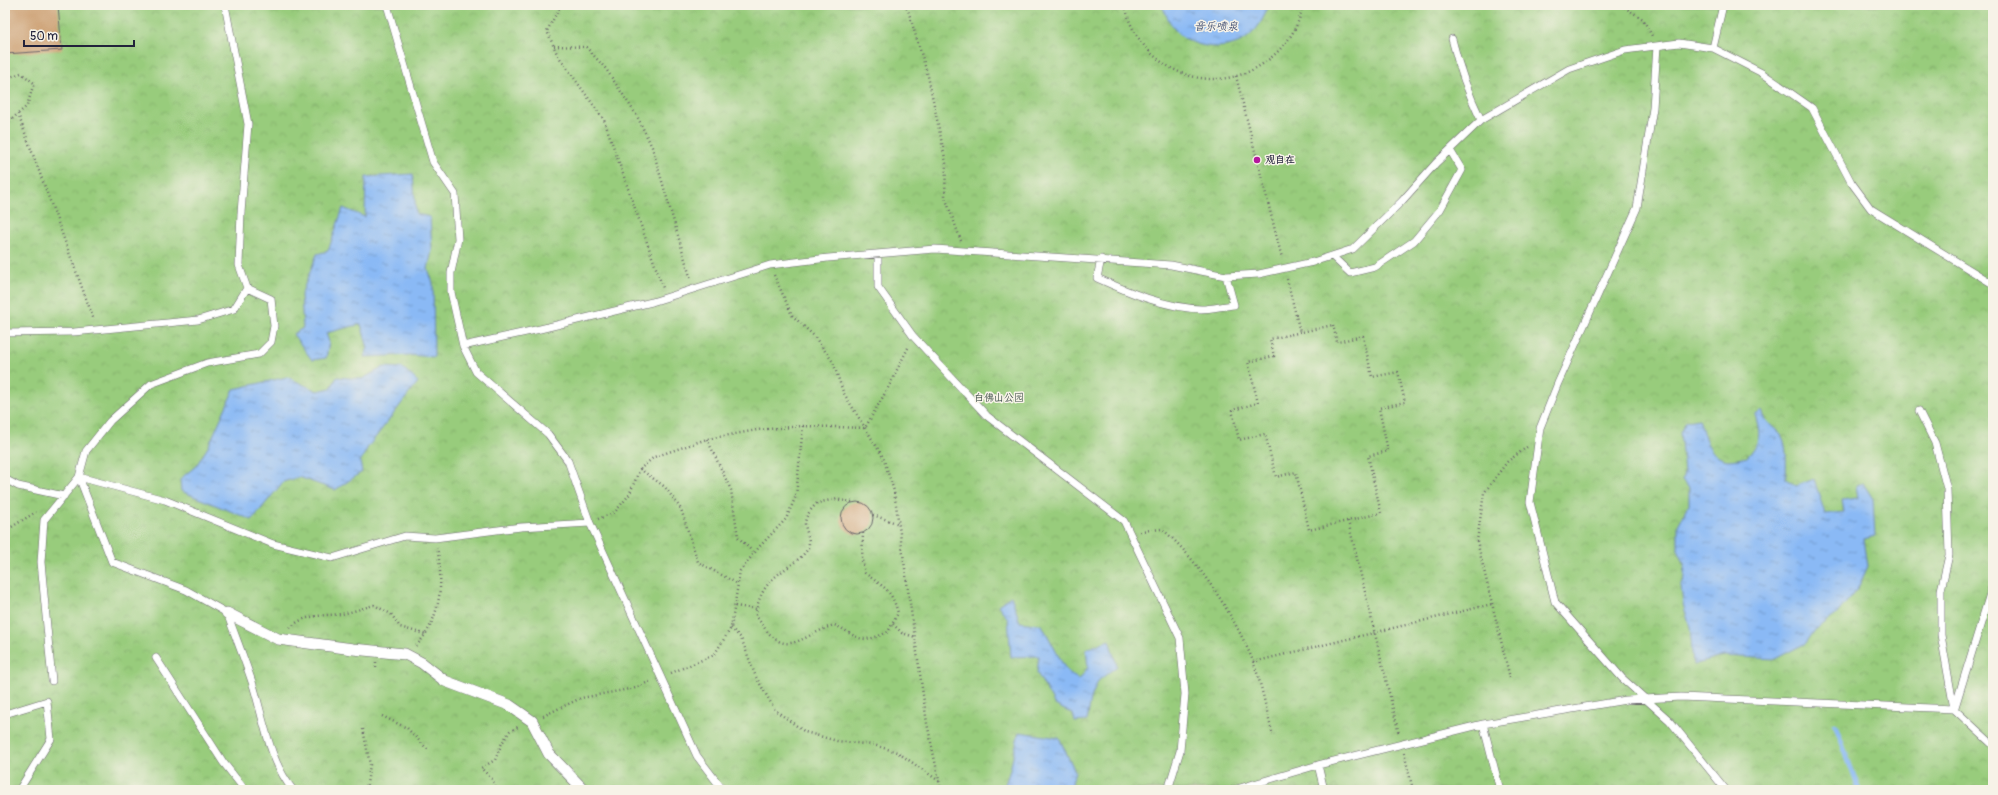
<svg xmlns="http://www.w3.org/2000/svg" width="1998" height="795" font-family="Pangolin,'LXGW WenKai TC',sans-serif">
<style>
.park{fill:url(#park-crowns);stroke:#5d775c}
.water{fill:url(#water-ripples);stroke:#566e98}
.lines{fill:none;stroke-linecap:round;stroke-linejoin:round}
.stream{stroke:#8ab9f5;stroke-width:4.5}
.building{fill:#cda174}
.service-casing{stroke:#69666b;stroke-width:8}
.pedestrian-casing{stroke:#69666b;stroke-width:12}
.path{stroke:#69666b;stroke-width:2.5;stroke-dasharray:1 3;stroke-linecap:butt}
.service{stroke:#fff;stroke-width:7}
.pedestrian{stroke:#fff;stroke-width:11}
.poi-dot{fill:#b5179e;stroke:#f7f3e8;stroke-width:1.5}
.labels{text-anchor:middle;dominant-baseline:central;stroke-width:3;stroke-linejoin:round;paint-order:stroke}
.poi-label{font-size:10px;font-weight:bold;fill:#22223b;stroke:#f7f3e8;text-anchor:start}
.park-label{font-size:10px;fill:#45554e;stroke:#f7f3e8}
.water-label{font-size:11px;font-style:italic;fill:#414f73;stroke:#f7f3e8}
</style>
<defs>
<pattern id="park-crowns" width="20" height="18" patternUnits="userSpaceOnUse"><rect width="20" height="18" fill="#98cc7c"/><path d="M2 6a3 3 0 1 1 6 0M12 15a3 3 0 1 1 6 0" fill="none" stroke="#83af6c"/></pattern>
<pattern id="water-ripples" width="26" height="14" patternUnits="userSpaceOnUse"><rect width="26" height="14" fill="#8ab9f5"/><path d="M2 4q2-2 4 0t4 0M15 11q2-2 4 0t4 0" fill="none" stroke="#7096c8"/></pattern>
</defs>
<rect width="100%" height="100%" fill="#f7f3e8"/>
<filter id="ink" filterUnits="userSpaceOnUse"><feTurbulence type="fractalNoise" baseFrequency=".025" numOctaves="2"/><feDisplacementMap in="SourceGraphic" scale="8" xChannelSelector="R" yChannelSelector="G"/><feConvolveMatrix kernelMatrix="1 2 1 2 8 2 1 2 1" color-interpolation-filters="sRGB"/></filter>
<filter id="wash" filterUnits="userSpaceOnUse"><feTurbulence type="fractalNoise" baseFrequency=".012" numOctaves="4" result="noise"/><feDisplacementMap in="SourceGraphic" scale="16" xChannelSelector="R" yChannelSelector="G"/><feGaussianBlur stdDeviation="0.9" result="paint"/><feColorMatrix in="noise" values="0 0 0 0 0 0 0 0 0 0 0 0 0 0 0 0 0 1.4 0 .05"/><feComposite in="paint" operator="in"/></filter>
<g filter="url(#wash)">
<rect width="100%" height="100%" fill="#eee3c5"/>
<path class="park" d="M5,5h1988v785h-1988z"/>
<path class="water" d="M1162,5h107c-5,12 -10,23 -20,31 -19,16 -54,14 -72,-4 -7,-8 -11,-17 -15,-27z
M413,174l3,40 14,3 2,33 -4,19 5,14 1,74 -25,-2 -45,2 4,-9 -7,-24 -35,9 3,9 -3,16 -14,2 -19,-26 10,-6 -2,-33 16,-41 11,-3 15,-43 22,9 1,-40z
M384,367l19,1 15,14 -50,65 -8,15 2,10 -27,18 -36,-13 -16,5 -31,38 -71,-29 -1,-12 16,-13 12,-19 26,-58 53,-12 30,14 14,-3 6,-11 25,2z
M1762,411c4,13 11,15 19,24 7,9 5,33 5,44l10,7 18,-7 11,35 19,-2 -2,-12 16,-2 -2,-13 7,-2 10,16 2,37 -11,3 4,27 -10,22 -22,27 -21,15 -9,13 -31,16 -51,-3 -31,9 -3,-38 -7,-23 -2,-17 4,-10 -1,-14 -6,-13v-25l11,-20v-17l-7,-8 2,-8 -4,-40 6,-11 13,-2c5,15 9,39 29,41 6,0 13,-2 19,-3 14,-15 14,-23 8,-42z
M1011,596l9,26 22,3 24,45 13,10 9,-13 -2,-18 23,-9 8,26 -19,15 -7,17 -4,23 -12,1 -2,-8 -18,-9 -18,-32 2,-17 -28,1 -3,-38 -10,-14z
M1019,732l40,6 16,33 -3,12 2,7h-71l7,-20z"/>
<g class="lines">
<path class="stream" d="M1835,724l24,66"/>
</g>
<g id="blocks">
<path class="building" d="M5,5h53l4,45 -57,4z
M841 518a16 16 0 1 1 32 0a16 16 0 1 1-32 0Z"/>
</g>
</g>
<g filter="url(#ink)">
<use href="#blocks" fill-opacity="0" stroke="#69666b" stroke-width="1"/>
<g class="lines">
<defs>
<path id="service" d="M387,5l46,157 22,32 3,45 -7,34v19l12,54 13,26 72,62 20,27 22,62 107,233 26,34
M1452,39c7,29 16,54 29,81
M1657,46l-4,62 -16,100 -79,175 -18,45 -10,74 25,100 67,76 48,43 56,69
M1713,48l10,-43
M878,254v33l35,49 74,80 137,105 56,117 5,56 -5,57 -12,39
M1332,256l18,17 25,-6 39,-26 26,-31 22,-40 -12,-20
M1101,259l-4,19c31,14 69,30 104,31 10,0 22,-3 33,-4l-8,-29
M5,333l69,-1 124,-12 36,-11 13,-21 -8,-23 2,-52 7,-89 -23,-119
M463,346l77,-17 112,-27 118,-37 58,-7 107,-9 236,16 55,11 33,-2 54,-12 40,-13 49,-48 34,-38 45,-43 88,-51 56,-19 54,-7 34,5 49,25 50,35 39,74 20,27 122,75
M1919,411l16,32 12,46 2,66 -8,35v45l13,74
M79,477l86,23 108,44 59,14 73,-22 30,2 86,-11 69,-4
M79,477l33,85 74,28 41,23c9,25 19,50 27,75 10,34 16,74 39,102
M5,479l13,7 46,10
M156,658l67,104 22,28
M52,681l-11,-119 3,-42 35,-43 7,-26 24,-30 41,-37 56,-21 52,-9 12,-12 3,-16 -3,-27 -24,-11
M1955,707l38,-123
M5,714l42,-13 4,38 -32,51
M1483,724l17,66
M1318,765l6,25
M1233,790l85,-25 165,-41 143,-24 55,-3 273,12 39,36"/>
<path id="pedestrian" d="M227,613l51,26 75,10 52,5 17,9 23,18 64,24 23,16 17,33 35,36"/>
</defs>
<use href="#service" class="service-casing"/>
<use href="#pedestrian" class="pedestrian-casing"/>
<path class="path" d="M561,5l-14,26 10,23 47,66 59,168
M904,5l4,5 20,66 18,87 -1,34 16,44
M1126,5c1,17 11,33 22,45 38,40 97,38 133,-2 11,-11 20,-28 21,-43
M1621,5l22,14 9,17
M554,46l32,1 20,22 31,47 15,31 39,133
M1236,76l46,182
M5,79l16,-6 13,10 -7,23 -22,19
M18,114l76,206
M774,275l18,40 22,21 19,26 10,30 40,65 11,34 33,232 14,67
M1287,279l13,53
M1333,325l4,17 26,-6 9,41 26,-5 7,30 -26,6 9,43 -20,5 13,57 -72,17 -13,-58 -20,5 -11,-43 -26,6 -7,-30 26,-7 -10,-41 26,-6 -4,-17z
M707,439l24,51 7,47 16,16
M640,469l25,18 16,22 17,53 40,22
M852,502l-17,-3 -18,4c-5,5 -12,13 -12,21 1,9 7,17 2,26 -4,6 -11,11 -16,15 -20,13 -33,26 -35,50 28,48 40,23 78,10 9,3 15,9 23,12 9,5 22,-1 31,-5l10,-19c-7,-25 -14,-25 -33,-40l-3,-13 1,-27
M873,515l26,9
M598,519l17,-7 14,-17 11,-26 14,-12 53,-18 50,-9 46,-4 62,2 23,-40 21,-42
M1348,521l51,213
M5,531l31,-19
M1140,531l22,-2c36,30 73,88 91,132 9,24 13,50 20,74
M735,606l21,3
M893,624l9,9 13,4
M290,628c14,-14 32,-12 51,-14 11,-2 22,-6 33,-9l17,9 9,13 27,8
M731,628l10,10 15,39 19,33 30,22 32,9 37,4 23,7 42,29
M416,646c25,-26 28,-64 21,-98
M376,662v8
M1253,662l239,-58
M671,673l43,-18 17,-27 9,-57 20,-25 26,-27 10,-23 7,-70
M1510,678l-33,-137 7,-48 23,-31 20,-15
M382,716l25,12 22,23
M543,716l38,-18 54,-10 16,-7
M363,729l7,36 -4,25
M1404,753l9,37
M429,790l8,-3
M497,790l-5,-11 -11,-11 14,-8 7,-17 8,-12 10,-5"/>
<use href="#service" class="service"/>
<use href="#pedestrian" class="pedestrian"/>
</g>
</g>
<circle class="poi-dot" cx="1257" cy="160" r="4"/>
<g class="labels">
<g class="poi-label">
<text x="1265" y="160">观自在</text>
</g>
<g class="park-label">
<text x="999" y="398">白佛山公园</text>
</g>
<g class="water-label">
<text x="1216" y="26">音乐喷泉</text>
</g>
</g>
<rect width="1998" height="795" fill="none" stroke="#f7f3e8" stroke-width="20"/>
<path d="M24 40v6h110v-6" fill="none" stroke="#22223b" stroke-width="2"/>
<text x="30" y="40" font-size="12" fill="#22223b" stroke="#f7f3e8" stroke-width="3" paint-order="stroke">50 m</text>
</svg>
